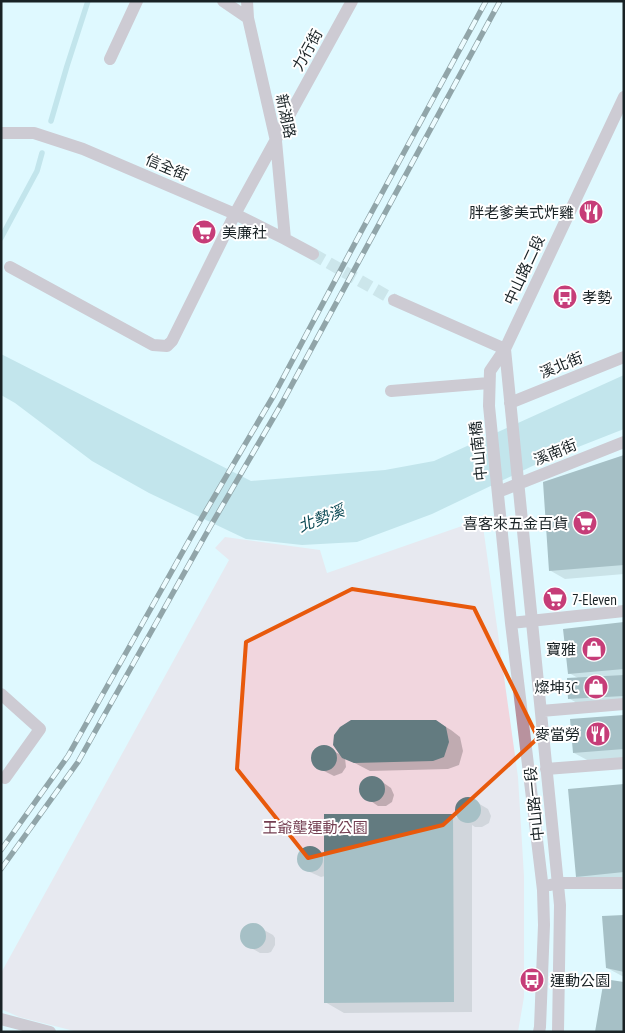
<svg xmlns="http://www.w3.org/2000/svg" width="625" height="1033" font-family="'PT Sans Narrow','Noto Sans TC',sans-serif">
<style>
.green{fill:#f1d6de}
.water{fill:#a1ccd5}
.shadow{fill:#0003}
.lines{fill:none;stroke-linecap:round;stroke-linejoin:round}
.stream{stroke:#a1ccd5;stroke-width:5.5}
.building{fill:#637b80}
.minor-tunnel{stroke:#b7ced3;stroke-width:12;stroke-dasharray:12 6;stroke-linecap:butt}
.minor{stroke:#b8929e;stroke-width:12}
.rail-casing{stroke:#333f42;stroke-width:5.5}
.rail{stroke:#fff;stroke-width:4;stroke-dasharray:11;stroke-linecap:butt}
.marked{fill:none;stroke:#e8590c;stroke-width:4;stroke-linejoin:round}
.labels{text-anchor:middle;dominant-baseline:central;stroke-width:4;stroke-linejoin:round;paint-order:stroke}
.street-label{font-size:15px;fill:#192225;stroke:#fff}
.poi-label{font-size:15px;fill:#192225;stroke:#fff;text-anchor:end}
.park-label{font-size:15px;fill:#743f52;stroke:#fff}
.water-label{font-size:16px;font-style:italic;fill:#0f4c57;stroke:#fff}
</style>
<rect width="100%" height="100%" fill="#dff9ff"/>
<path class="green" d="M482,519l36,258 6,99v121l-6,35h-440l-59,-15 -18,-8v-36l228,-413 -14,-12 10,-11 95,13 7,23z"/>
<path class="water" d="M1,354l250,127 134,-11 49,-9 190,-86v54l-79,31 -113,54 -75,28 -55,3 -56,-6 -97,-46 -57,-32 -77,-58 -14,-8z"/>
<path class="shadow" d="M624,457v117l-59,5 -14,-8z
M624,624v81l-40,2 -14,-8 8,-21 -9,-5z
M624,716v42l-35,3 -15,-8z
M436,721l15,9 9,7 3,14 -4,14 -11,4 -78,2 -25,-13 1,9 -4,6 -8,3 -18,-9 -2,-3 -2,-7 4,-7 3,-2 7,-1 15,8z
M370,778l8,1 13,9 3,7 -2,7 -6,4h-8l-16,-11 -2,-3 1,-8 6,-5z
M624,785v99l-28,3 -19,-11z
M471,799l17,10 3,7 -2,7 -7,4h-7l-3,-2v187l-128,1 -19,-11v-126l-4,1 -18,-8 -4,-7v-4l3,-6 7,-4h4l12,7 128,-40 6,4 -2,-10 1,-4 5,-5z
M624,916v61l-17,-9z
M255,925l18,10 2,3v7l-4,7 -3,1h-8l-14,-8 -4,-6 1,-8 5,-5z"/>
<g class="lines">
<path class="stream" d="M51,121l16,-55 21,-65
M1,238l36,-67 5,-18"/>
</g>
<path class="building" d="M624,455v110l-75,6 -6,-89z
M624,622v47l-56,5 -5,-45z
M624,675v21l-56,3 -1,-21z
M624,715v34l-51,4 -3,-34z
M351,720h85l10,7 3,15 -5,15 -11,4 -79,2 -12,-5 -9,-13 1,-10 6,-8z
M311 758a13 13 0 1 1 26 0a13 13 0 1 1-26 0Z
M359 789a13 13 0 1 1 26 0a13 13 0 1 1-26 0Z
M624,784v88l-48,5 -8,-88z
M455 810a13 13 0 1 1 26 0a13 13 0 1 1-26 0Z
M324,814h129l1,188 -130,1z
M297 859a13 13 0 1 1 26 0a13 13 0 1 1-26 0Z
M624,915v57l-18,-4 -4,-52z
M240 936a13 13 0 1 1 26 0a13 13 0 1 1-26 0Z
M604,979l20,3v50h-29z"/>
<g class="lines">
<path class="minor-tunnel" d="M313,254l81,46"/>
<path class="minor" d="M223,1l25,17
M247,1l1,17 28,123 9,98
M110,59l27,-58
M1,133h33l49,16 152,65 50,25 28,15
M10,267l143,78 14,1 5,-5 63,-127 117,-213
M394,300l111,49
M505,349l55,556 -2,127
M391,391l98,-8
M510,403l114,-46
M498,492l126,-50
M511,623l113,-12
M1,694l39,35 -35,49
M541,711l83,-7
M546,769l78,-6
M550,885l8,-2h66
M1,1019l49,13
M539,1032l1,-5 4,-102 -1,-35 -32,-267 -22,-217 1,-35 15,-22 119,-252"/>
<defs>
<path id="rail" d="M1,850l67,-94 132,-235 74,-126 88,-165 124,-229
M1,869l77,-107 132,-235 72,-124 218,-402"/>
</defs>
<use href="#rail" class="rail-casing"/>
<use href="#rail" class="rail"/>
</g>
<path d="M0 0H625V1033H0ZM352,589l122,19 64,130 -95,87 -135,33 -71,-89 9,-127z" fill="#dff9ff" fill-opacity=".55" fill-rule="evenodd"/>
<path class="marked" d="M352,589l122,19 64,130 -95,87 -135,33 -71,-89 9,-127z"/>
<defs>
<symbol id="restaurant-disc" viewBox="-11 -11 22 22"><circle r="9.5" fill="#c63d78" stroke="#fff"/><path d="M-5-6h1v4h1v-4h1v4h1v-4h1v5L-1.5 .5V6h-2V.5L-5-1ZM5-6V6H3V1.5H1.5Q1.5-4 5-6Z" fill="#fff"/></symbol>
<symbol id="supermarket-disc" viewBox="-11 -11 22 22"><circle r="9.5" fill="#c63d78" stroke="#fff"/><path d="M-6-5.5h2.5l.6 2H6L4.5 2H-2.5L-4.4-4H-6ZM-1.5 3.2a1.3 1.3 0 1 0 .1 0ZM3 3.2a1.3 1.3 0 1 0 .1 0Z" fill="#fff"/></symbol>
<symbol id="bus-disc" viewBox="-11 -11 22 22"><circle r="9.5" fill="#c63d78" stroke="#fff"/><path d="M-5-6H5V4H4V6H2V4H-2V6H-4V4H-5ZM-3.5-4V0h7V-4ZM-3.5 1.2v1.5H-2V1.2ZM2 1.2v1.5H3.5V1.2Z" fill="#fff"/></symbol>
<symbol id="shop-disc" viewBox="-11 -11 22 22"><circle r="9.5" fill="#c63d78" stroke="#fff"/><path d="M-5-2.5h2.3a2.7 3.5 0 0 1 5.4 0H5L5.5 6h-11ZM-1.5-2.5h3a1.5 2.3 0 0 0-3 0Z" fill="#fff"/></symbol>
</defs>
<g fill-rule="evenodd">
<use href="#restaurant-disc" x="577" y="198" width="28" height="28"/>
<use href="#supermarket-disc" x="190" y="218" width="28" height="28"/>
<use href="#bus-disc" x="551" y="283" width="28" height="28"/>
<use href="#supermarket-disc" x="571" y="509" width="28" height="28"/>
<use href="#supermarket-disc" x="541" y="585" width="28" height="28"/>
<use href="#shop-disc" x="580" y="635" width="28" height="28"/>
<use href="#shop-disc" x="582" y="673" width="28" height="28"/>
<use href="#restaurant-disc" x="584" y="720" width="28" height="28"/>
<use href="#bus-disc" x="518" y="966" width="28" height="28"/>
</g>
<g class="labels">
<g class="street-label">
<text transform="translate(307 50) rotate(-61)">力行街</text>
<text transform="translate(286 116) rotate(78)">新湖路</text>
<text transform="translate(167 167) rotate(23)">信全街</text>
<text transform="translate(524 270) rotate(-65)">中山路二段</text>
<text transform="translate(561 365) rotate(-22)">溪北街</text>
<text transform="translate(478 451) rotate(-96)">中山南橋</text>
<text transform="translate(555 452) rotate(-22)">溪南街</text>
<text transform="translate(534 804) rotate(-96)">中山路一段</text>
</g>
<g class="poi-label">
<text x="574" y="212">胖老爹美式炸雞</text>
<text x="222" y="232" text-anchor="start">美廉社</text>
<text x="582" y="297" text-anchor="start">孝勢</text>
<text x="568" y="523">喜客來五金百貨</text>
<text x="572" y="599" text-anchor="start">7-Eleven</text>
<text x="576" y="649">寶雅</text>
<text x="578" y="687">燦坤3C</text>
<text x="580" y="734">麥當勞</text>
<text x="550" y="980" text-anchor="start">運動公園</text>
</g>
<g class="park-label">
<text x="315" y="827">王爺壟運動公園</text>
</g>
<g class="water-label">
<text transform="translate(321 518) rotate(-21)">北勢溪</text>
</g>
</g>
<rect width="625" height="1033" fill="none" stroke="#192225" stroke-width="5"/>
</svg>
